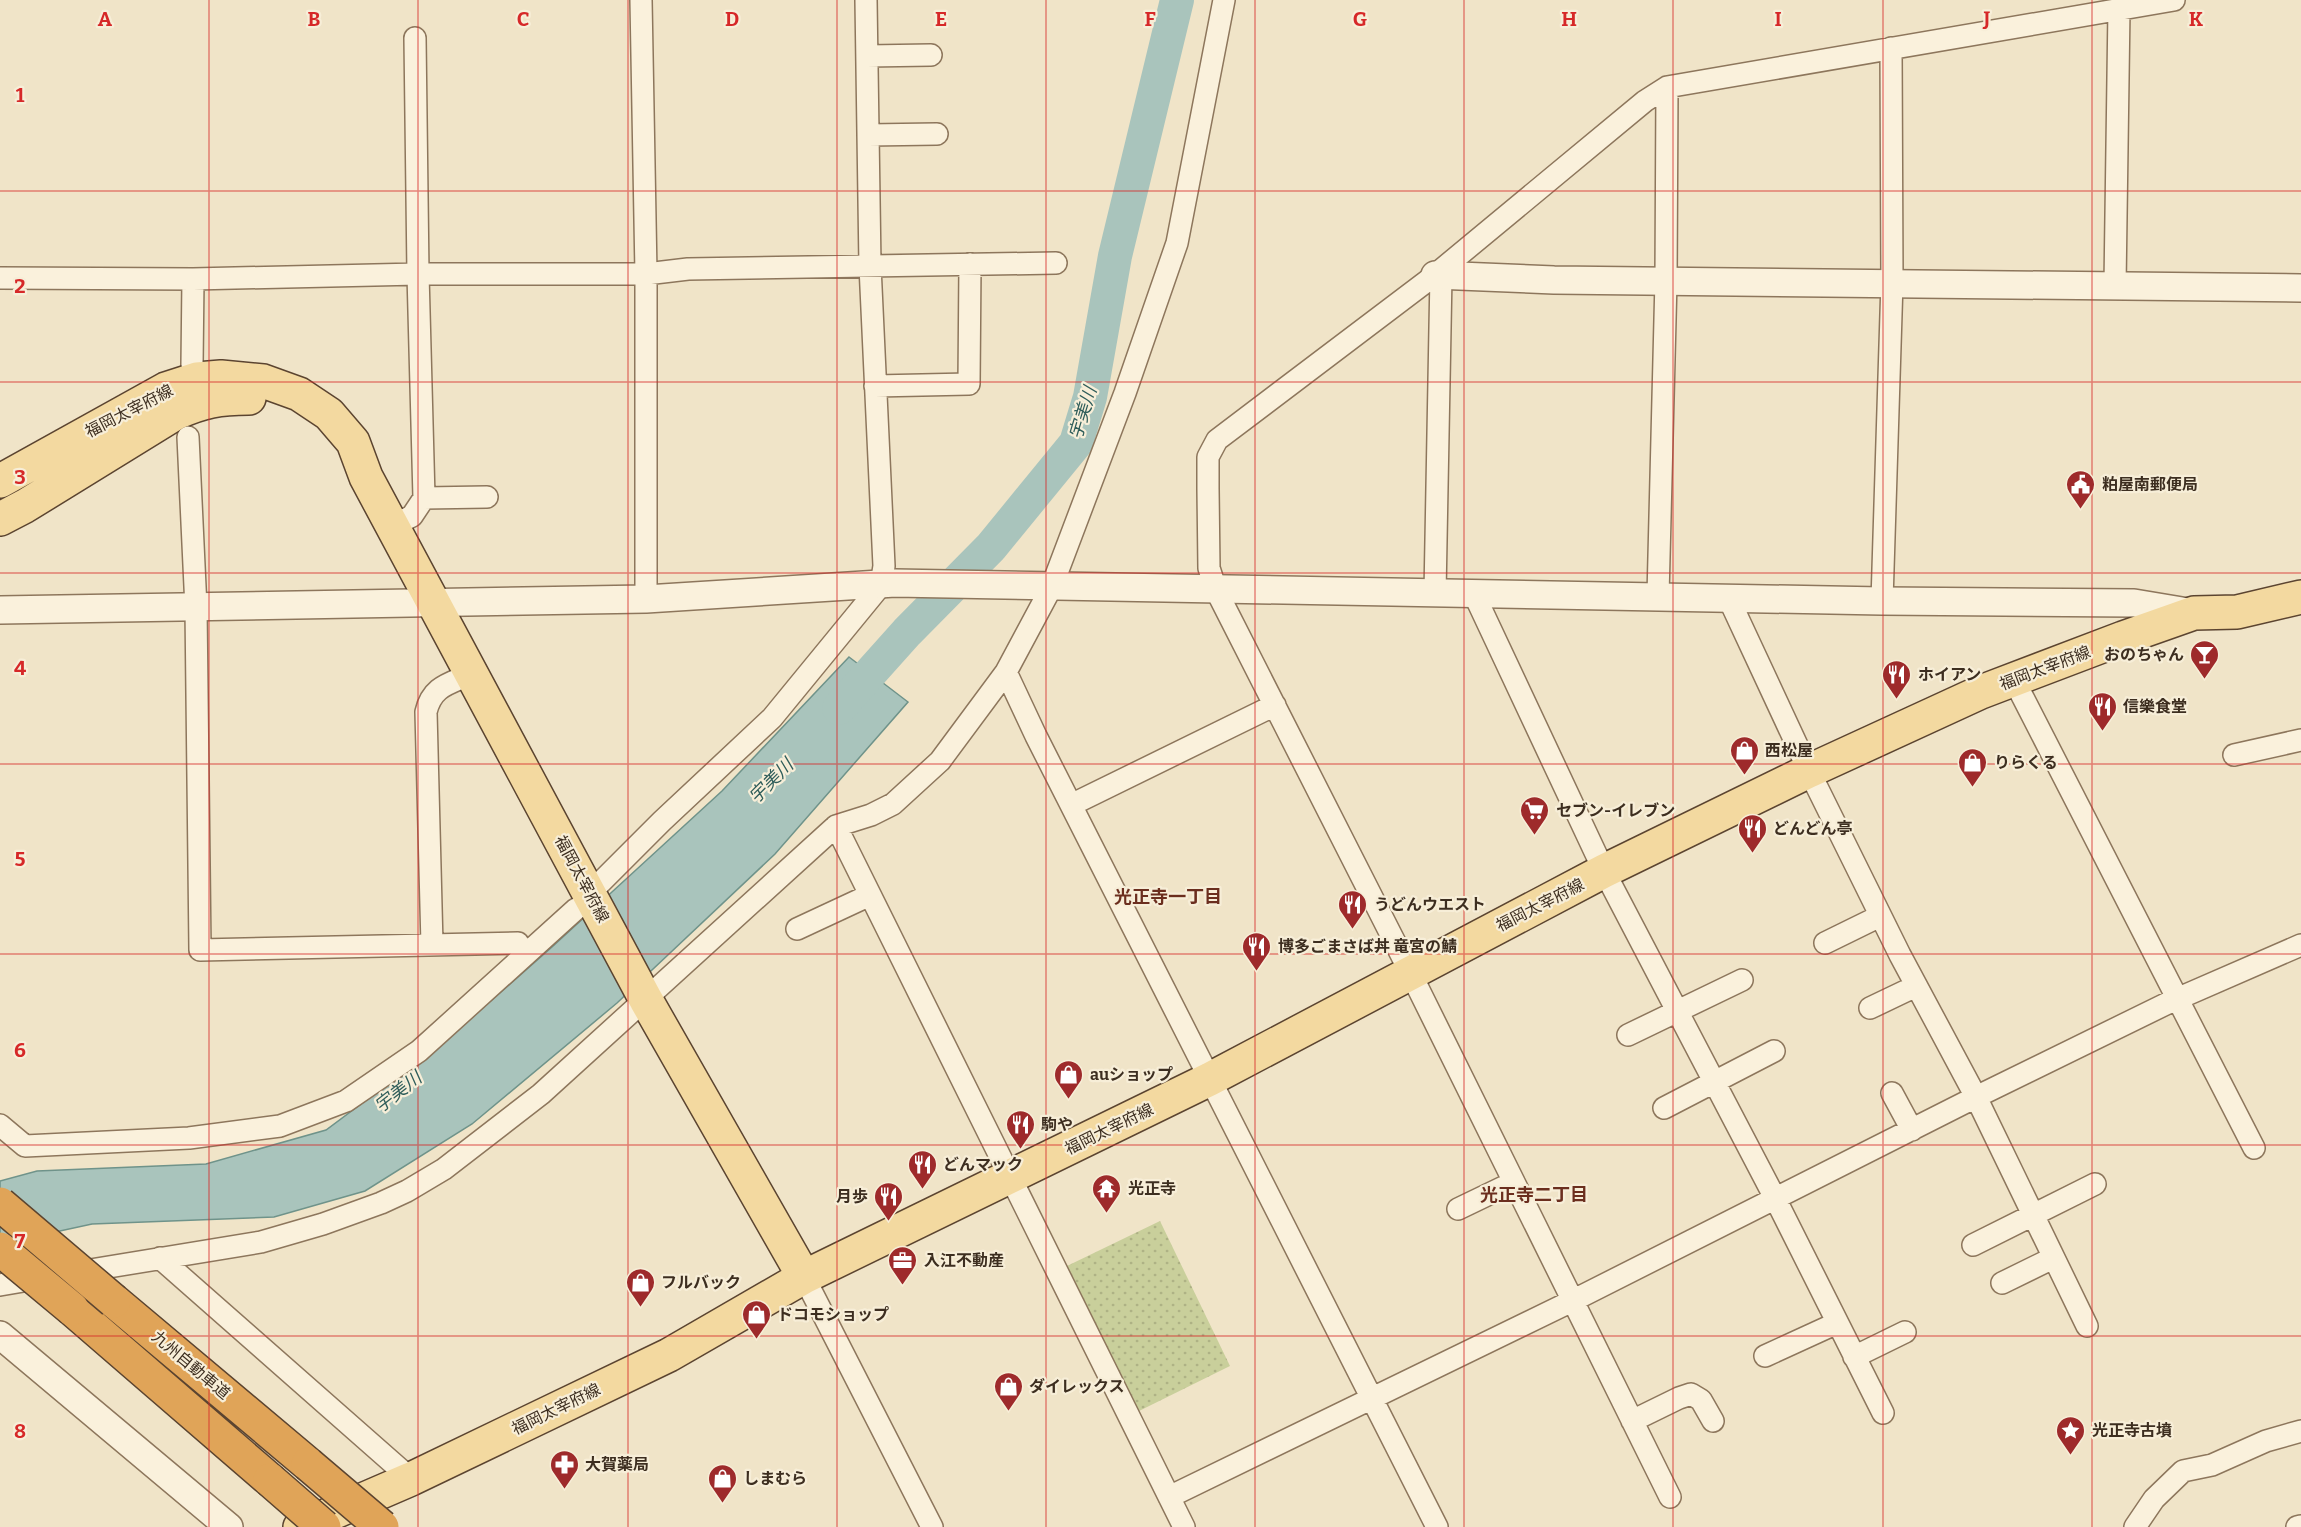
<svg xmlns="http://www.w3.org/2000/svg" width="2301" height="1527" font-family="Bitter,'Noto Sans JP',serif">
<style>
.park{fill:url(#park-dots)}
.water{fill:#a9c4bc;stroke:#6f938a;stroke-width:1.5}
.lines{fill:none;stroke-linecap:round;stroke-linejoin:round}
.river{stroke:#a9c4bc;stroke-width:34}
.minor-casing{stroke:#8d765c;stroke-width:24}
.tertiary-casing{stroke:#8d765c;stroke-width:30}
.primary-casing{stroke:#5b4430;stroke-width:36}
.motorway-casing{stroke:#5b4430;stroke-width:36}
.minor{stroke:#faf1dc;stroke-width:21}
.tertiary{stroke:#faf1dc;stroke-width:27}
.primary{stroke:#f3d9a0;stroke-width:33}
.motorway{stroke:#e0a458;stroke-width:33}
.motorway-bridge-casing{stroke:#5b4430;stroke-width:36;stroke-linecap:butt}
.motorway-bridge{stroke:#e0a458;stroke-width:33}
.grid{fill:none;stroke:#d62828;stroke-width:1.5;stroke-opacity:0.55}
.labels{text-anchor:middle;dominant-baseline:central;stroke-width:4.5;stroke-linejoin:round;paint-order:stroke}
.street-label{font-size:16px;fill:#3d2e20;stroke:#f7eed8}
.poi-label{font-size:16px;font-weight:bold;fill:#3d2e20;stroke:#f7eed8;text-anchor:start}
.water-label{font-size:18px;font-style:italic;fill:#2f5d5a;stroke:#f7eed8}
.neighbourhood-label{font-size:18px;font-weight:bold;fill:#6b2e1e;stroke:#f7eed8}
.grid-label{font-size:20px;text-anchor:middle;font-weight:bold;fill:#d62828;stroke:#f7eed8;stroke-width:4.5;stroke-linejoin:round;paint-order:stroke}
</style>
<defs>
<pattern id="park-dots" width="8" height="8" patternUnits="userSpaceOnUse" patternTransform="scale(1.5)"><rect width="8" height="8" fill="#c9cf9b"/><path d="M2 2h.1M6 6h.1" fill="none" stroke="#aeb285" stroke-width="1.8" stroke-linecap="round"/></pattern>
</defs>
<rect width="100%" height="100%" fill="#f0e4c8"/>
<path class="park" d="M1160,1221l70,145 -93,46 -70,-146z"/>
<path class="water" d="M849,657l59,45 -133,152 -158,149 -145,121 -107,67 -91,26 -182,7 -92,20v-63l37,-10 169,-7 120,-34 118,-88 108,-95 170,-156z"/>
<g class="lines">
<path class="river" d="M839,708l68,-76 84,-85 85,-104 14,-46 25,-141 62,-256"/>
<defs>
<path id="minor" d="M641,0l5,274v325
M867,56l64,-1
M868,135l69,-1
M0,278l193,1 225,-5h228l42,-5 368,-6
M2115,285l4,-276
M192,365l1,-86
M875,386l94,-2 1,-120
M188,437l8,171 4,342 318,-7
M424,498l63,-1
M392,526l20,-10 12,-18 -6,-224 -3,-236
M1435,593l6,-318
M1474,594l130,277 172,329 107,213
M1658,596l8,-316 1,-193
M1728,597l81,174 91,184 76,142 111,229
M1882,601l10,-319 -1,-234
M1006,672l30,64 401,791
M2014,680l240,468
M2234,755l67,-15
M1071,805l204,-100
M836,826l348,701
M600,883l62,-62 110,-103 109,-133 3,-19 -14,-300 -4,-266
M797,929l73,-34
M1825,943l55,-27
M432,945l-6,-233c6,-26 23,-28 45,-38
M1870,1008l46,-22
M1628,1035l114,-55
M1892,1093l20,37
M1664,1108l110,-57
M0,1125l25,21 164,-8 91,-12 66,-25 73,-50 157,-142
M1458,1209l56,-27
M1973,1245l122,-61
M160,1258l251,221
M72,1273l189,-31 62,-18 58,-21 26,-12 37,-22 97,-75 295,-268 35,-11 22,-11 47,-43 66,-89 46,-86 73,-193 52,-150 47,-243
M804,1277l128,250
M2002,1283l51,-25
M0,1285l41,-7
M1765,1356l72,-33
M1854,1357l51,-25
M1632,1421l47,-23 12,-4 10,6 12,21
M1169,1497l403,-196 404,-204 194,-95 131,-57
M1670,1497l-260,-525 -194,-382 -7,-22 -1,-79v-32l9,-17 218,-165 210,-174 22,-14 507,-87
M2135,1527l19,-28 29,-28 29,-6 54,-24 35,-10
M2297,1527l4,-1"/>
<path id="tertiary" d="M1435,275l119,5 747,8
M0,610l646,-11 249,-16 987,18 252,2 60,10
M0,1335l229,192"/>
<path id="primary" d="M0,481l166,-92 31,-10 24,-2 42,4 36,13 30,20 24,28 13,35 280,523 158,277
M0,519l25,-13 151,-93c27,-12 43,-15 73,-15
M300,1527l111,-48 258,-124 135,-78 406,-198 394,-208 205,-100 172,-79 142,-54 71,-25 43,-1 64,-15"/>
<path id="motorway" d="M114,1301l194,163
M72,1309l198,171"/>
</defs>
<use href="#minor" class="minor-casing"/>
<use href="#tertiary" class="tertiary-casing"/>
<use href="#primary" class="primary-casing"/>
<use href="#motorway" class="motorway-casing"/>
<use href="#minor" class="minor"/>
<use href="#tertiary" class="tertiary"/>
<use href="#primary" class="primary"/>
<use href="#motorway" class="motorway"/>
<defs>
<path id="motorway-bridge" d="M0,1204l114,97
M0,1249l72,60
M308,1464l74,63
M270,1480l54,47"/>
</defs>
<use href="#motorway-bridge" class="motorway-bridge-casing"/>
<use href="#motorway-bridge" class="motorway-bridge"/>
</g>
<path class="grid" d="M209,0v1527M418,0v1527M628,0v1527M837,0v1527M1046,0v1527M1255,0v1527M1464,0v1527M1673,0v1527M1883,0v1527M2092,0v1527M0,191h2301M0,382h2301M0,573h2301M0,764h2301M0,954h2301M0,1145h2301M0,1336h2301"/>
<defs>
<symbol id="civic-pin" viewBox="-11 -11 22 30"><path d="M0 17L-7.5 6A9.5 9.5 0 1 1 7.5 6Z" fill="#9e2a2b" stroke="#f7eed8"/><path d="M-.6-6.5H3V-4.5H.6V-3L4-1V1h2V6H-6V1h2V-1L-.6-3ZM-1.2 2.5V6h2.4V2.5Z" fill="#fff"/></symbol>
<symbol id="bar-pin" viewBox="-11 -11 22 30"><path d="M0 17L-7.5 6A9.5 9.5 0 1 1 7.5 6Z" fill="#9e2a2b" stroke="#f7eed8"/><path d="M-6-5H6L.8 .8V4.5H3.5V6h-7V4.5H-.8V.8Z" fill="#fff"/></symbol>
<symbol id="restaurant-pin" viewBox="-11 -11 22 30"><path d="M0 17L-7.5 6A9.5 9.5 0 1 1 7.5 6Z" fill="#9e2a2b" stroke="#f7eed8"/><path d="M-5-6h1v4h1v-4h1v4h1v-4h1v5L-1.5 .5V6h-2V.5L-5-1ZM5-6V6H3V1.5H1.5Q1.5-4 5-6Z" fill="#fff"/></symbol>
<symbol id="shop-pin" viewBox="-11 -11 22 30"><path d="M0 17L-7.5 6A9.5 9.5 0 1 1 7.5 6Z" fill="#9e2a2b" stroke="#f7eed8"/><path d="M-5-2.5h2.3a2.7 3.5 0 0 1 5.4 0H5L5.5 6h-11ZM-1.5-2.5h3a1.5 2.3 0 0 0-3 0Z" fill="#fff"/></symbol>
<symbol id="supermarket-pin" viewBox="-11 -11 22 30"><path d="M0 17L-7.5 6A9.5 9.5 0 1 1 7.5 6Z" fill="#9e2a2b" stroke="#f7eed8"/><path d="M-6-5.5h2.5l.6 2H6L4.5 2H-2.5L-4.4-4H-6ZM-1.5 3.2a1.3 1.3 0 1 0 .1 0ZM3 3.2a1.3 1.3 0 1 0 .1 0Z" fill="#fff"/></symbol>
<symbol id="temple-pin" viewBox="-11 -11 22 30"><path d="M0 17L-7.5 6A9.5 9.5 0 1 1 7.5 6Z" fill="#9e2a2b" stroke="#f7eed8"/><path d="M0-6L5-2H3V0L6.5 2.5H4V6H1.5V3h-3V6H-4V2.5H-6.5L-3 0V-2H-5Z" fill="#fff"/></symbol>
<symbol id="office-pin" viewBox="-11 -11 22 30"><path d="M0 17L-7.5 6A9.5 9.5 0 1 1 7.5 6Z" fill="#9e2a2b" stroke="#f7eed8"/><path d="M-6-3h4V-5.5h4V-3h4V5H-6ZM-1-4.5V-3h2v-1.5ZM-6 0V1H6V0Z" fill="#fff"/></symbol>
<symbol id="sight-pin" viewBox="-11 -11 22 30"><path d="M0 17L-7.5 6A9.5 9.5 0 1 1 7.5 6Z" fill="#9e2a2b" stroke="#f7eed8"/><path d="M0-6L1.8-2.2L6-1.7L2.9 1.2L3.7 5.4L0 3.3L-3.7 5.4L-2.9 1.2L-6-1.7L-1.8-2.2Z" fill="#fff"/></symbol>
<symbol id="pharmacy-pin" viewBox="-11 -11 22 30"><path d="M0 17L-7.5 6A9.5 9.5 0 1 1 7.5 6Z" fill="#9e2a2b" stroke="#f7eed8"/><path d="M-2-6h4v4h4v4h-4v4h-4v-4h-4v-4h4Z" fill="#fff"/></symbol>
</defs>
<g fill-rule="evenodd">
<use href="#civic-pin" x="2064" y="468" width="33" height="45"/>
<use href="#bar-pin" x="2188" y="638" width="33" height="45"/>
<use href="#restaurant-pin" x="1880" y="658" width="33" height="45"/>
<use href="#restaurant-pin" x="2086" y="690" width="33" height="45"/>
<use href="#shop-pin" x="1728" y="734" width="33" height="45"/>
<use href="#shop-pin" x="1956" y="746" width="33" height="45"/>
<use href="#supermarket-pin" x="1518" y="794" width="33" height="45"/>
<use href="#restaurant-pin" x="1736" y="812" width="33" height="45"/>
<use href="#restaurant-pin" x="1336" y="888" width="33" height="45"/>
<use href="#restaurant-pin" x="1240" y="930" width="33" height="45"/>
<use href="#shop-pin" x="1052" y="1058" width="33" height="45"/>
<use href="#restaurant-pin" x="1004" y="1108" width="33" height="45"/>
<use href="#restaurant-pin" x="906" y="1148" width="33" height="45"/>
<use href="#temple-pin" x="1090" y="1172" width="33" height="45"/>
<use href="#restaurant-pin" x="872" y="1180" width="33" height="45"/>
<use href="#office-pin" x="886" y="1244" width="33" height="45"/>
<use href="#shop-pin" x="624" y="1266" width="33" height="45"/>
<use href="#shop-pin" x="740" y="1298" width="33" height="45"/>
<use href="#shop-pin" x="992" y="1370" width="33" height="45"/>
<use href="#sight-pin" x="2054" y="1414" width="33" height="45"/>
<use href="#pharmacy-pin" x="548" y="1448" width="33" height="45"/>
<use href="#shop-pin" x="706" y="1462" width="33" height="45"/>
</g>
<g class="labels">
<g class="street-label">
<text transform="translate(129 411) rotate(-27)">福岡太宰府線</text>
<text transform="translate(2045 668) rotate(-21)">福岡太宰府線</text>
<text transform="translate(582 879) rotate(62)">福岡太宰府線</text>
<text transform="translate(1540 905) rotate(-27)">福岡太宰府線</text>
<text transform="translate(1109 1129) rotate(-26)">福岡太宰府線</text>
<text transform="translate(191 1365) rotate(40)">九州自動車道</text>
<text transform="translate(556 1409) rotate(-26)">福岡太宰府線</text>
</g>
<g class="poi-label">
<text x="2102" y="484">粕屋南郵便局</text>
<text x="2184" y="654" text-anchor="end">おのちゃん</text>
<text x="1918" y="674">ホイアン</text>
<text x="2123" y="706">信樂食堂</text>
<text x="1765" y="750">西松屋</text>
<text x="1994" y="762">りらくる</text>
<text x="1556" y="810">セブン-イレブン</text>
<text x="1773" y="828">どんどん亭</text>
<text x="1374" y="904">うどんウエスト</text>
<text x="1278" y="946">博多ごまさば丼 竜宮の鯖</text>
<text x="1090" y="1074">auショップ</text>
<text x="1041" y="1124">駒や</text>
<text x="943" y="1164">どんマック</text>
<text x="1128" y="1188">光正寺</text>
<text x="868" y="1196" text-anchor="end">月歩</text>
<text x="924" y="1260">入江不動産</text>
<text x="661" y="1282">フルバック</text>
<text x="777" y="1314">ドコモショップ</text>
<text x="1029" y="1386">ダイレックス</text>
<text x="2092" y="1430">光正寺古墳</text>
<text x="585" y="1464">大賀薬局</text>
<text x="743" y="1478">しまむら</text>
</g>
<g class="water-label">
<text transform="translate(1083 413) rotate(-73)">宇美川</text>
<text transform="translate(771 781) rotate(-45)">宇美川</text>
<text transform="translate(398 1092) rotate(-38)">宇美川</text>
</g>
<g class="neighbourhood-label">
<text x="1168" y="897">光正寺一丁目</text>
<text x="1534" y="1195">光正寺二丁目</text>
</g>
</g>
<g class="grid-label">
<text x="105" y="26">A</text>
<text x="314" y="26">B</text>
<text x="523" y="26">C</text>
<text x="732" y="26">D</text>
<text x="941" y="26">E</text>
<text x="1150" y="26">F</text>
<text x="1360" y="26">G</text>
<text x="1569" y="26">H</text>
<text x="1778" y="26">I</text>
<text x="1987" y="26">J</text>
<text x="2196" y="26">K</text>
<text x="20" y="102">1</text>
<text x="20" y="293">2</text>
<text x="20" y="484">3</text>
<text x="20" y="675">4</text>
<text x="20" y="866">5</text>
<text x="20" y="1057">6</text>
<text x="20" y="1248">7</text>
<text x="20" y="1438">8</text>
</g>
</svg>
